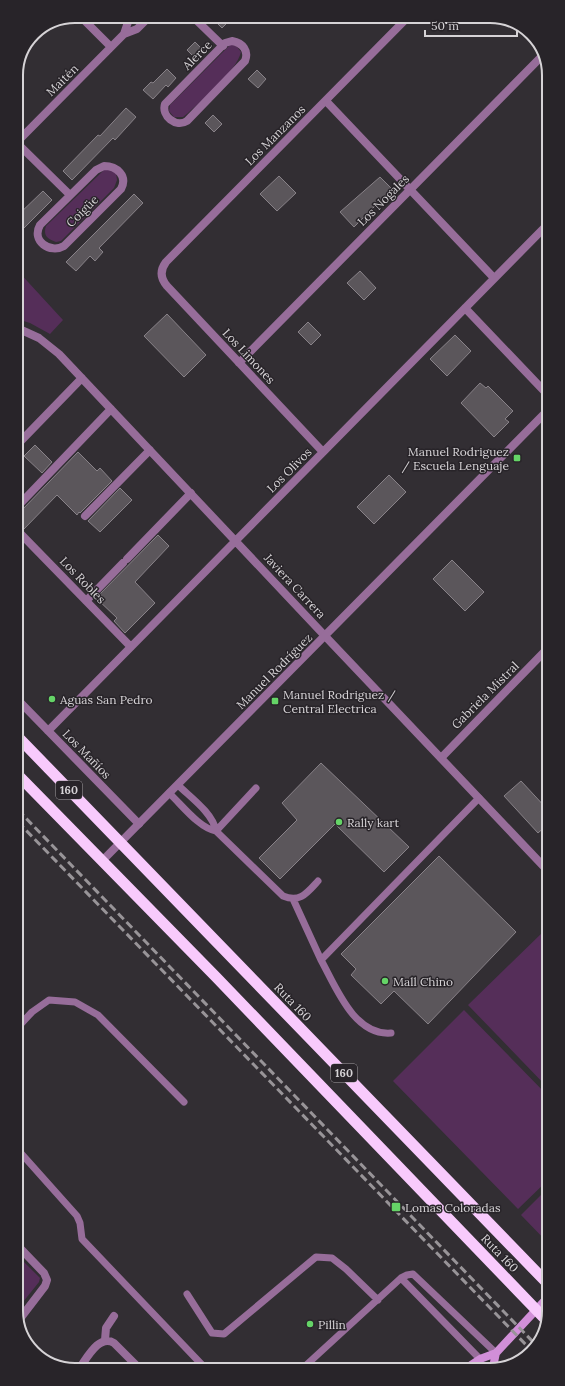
<svg xmlns="http://www.w3.org/2000/svg" width="565" height="1386" font-family="Lora,serif">
<style>
.green{fill:#552e59}
.building{fill:#5b565b;stroke:#888288}
.lines{fill:none;stroke-linecap:round;stroke-linejoin:round}
.service{stroke:#976d9a;stroke-width:7}
.minor{stroke:#976d9a;stroke-width:8}
.tertiary{stroke:#976d9a;stroke-width:8}
.secondary{stroke:#d18fd8;stroke-width:8}
.trunk{stroke:#f8cafc;stroke-width:11}
.rail{stroke:#989498;stroke-width:3;stroke-dasharray:8 4;stroke-linecap:butt}
.poi-dot{fill:#65d467;stroke:#282429;stroke-width:1.5}
.labels{text-anchor:middle;dominant-baseline:central;stroke-width:3;stroke-linejoin:round;paint-order:stroke}
.shield{fill:#282429;stroke:#a29ea2;stroke-width:1}
.shield-label{font-size:11px;font-weight:bold;fill:#d6d3d6}
.street-label{font-size:12px;fill:#d6d3d6;stroke:#282429}
.poi-label{font-size:12px;fill:#d6d3d6;stroke:#282429;text-anchor:start}
.rim{fill:none;stroke:#d6d3d6;stroke-width:2}
</style>
<rect width="100%" height="100%" fill="#322e33"/>
<path class="green" d="M231,44l6,3 4,5c-5,20 -37,46 -53,61l-5,4h-9l-5,-6 1,-6z
M104,170h5l7,3 1,7 -3,8 -53,53 -5,1c-9,-3 -13,-7 -10,-16z
M17,270l46,50 -13,14 -20,-11 -13,-4z
M544,931l4,4v153l-80,-83z
M464,1010l84,86 1,83 -31,30 -125,-128z
M549,1187v57l-28,-29z
M24,1262l16,16 -1,4 -20,25v-39z"/>
<path class="building" d="M210,16h24l-12,12z
M195,42l9,9 -8,8 -9,-9z
M167,69l9,9 -8,9 -2,-2 -13,14 -10,-9 8,-8 2,1z
M257,70l9,9 -8,9 -10,-9z
M126,108l10,9 -21,23 -2,-2 -41,42 -9,-9 35,-36 2,1z
M213,115l9,9 -8,8 -9,-9z
M279,176l17,17 -19,18 -17,-17z
M380,177l11,11 -4,4 1,1 -34,34 -14,-15z
M43,191l9,9 -36,36v-19z
M134,194l9,9 -44,45 4,4 -8,9 -5,-5 -14,15 -10,-9z
M360,271l16,17 -12,12 -17,-17z
M167,314l39,41 -22,22 -40,-41z
M308,322l13,13 -10,10 -13,-13z
M455,335l16,16 -24,25 -17,-17z
M480,383l6,5 2,-2 25,25 -8,8 4,3 -15,15 -33,-34z
M35,445l17,17 -10,11 -18,-17z
M78,452l19,19 3,-3 12,13 -32,32 -1,-1 -2,3 -20,-20 -33,34 -7,-4v-13l4,-1z
M389,475l17,17 -32,32 -17,-17z
M120,488l12,12 -32,32 -12,-11z
M158,535l11,11 -34,36 20,21 -30,30 -11,-12 3,-3 -21,-20z
M452,560l32,32 -19,19 -32,-32z
M321,763l88,84 -25,25 -49,-48 -55,55 -21,-21 38,-38 -15,-17z
M521,781l27,29v14l-10,9 -34,-37z
M439,856l77,76 -88,92 -34,-33 -13,13 -30,-29 5,-6 -15,-15z"/>
<g class="lines">
<path class="service" d="M178,785c12,12 35,28 38,46
M169,793c13,12 30,35 47,38l67,65c17,7 24,-3 35,-15
M216,831l40,-43
M293,899l28,61
M18,1027l14,-15 17,-12 26,2 23,13 86,87
M391,1033c-37,3 -55,-46 -70,-73l158,-162
M19,1151l58,65 3,7 2,16 124,130
M401,1278l79,81
M187,1294l25,39 12,1 92,-77 16,1 14,11 32,31
M303,1368l98,-90 6,-3 6,-1 83,79"/>
<path class="minor" d="M80,16l31,31
M192,16l31,30
M124,34l4,-12 5,-6
M232,41c11,2 17,10 13,20l-58,60c-11,7 -26,-5 -22,-17l60,-61z
M326,101l168,177
M16,143l108,-109 13,-5 13,-13
M17,143l53,52
M104,166c13,0 24,10 17,23l-57,57c-14,8 -33,-5 -24,-21l56,-55z
M465,308l82,86
M17,328l22,10 20,16 266,282
M239,363l305,-309
M17,445l65,-67
M323,452l-156,-166c-7,-8 -7,-16 -1,-24l243,-246
M17,507l94,-98
M85,516l65,-66
M17,530l114,117
M127,559l64,-66
M86,601l37,-38
M18,700l121,124
M48,731l498,-505
M441,758l106,-109
M19,1247l25,26 3,7 -2,6 -26,34
M105,1340l1,-12 8,-12
M78,1370c8,-10 21,-37 36,-27l26,26"/>
<path class="tertiary" d="M325,636l223,235
M102,861l445,-450"/>
<path class="secondary" d="M468,1367l12,-8 16,-6 53,-57
M493,1367l3,-14"/>
<path class="trunk" d="M18,737l531,548
M18,775l198,202 330,343"/>
<path class="rail" d="M18,810l519,536
M18,822l514,529"/>
</g>
<g class="poi-dot">
<rect x="513" y="454" width="8" height="8" rx="2"/>
<circle cx="52" cy="699" r="4"/>
<rect x="271" y="697" width="8" height="8" rx="2"/>
<circle cx="339" cy="822" r="4"/>
<circle cx="385" cy="981" r="4"/>
<rect x="391" y="1202" width="10" height="10" rx="2"/>
<circle cx="310" cy="1324" r="4"/>
</g>
<g class="labels">
<g class="shield">
<rect x="56" y="781" width="26" height="18" rx="3"/>
<rect x="331" y="1064" width="26" height="18" rx="3"/>
</g>
<g class="shield-label">
<text x="69" y="790">160</text>
<text x="344" y="1073">160</text>
</g>
<g class="street-label">
<text transform="translate(197 55) rotate(-45)">Alerce</text>
<text transform="translate(62 80) rotate(-45)">Maitén</text>
<text transform="translate(275 135) rotate(-45)">Los Manzanos</text>
<text transform="translate(383 200) rotate(-45)">Los Nogales</text>
<text transform="translate(82 211) rotate(-45)">Coigüe</text>
<text transform="translate(249 356) rotate(47)">Los Limones</text>
<text transform="translate(289 470) rotate(-45)">Los Olivos</text>
<text transform="translate(83 580) rotate(46)">Los Robles</text>
<text transform="translate(295 586) rotate(47)">Javiera Carrera</text>
<text transform="translate(274 671) rotate(-45)">Manuel Rodríguez</text>
<text transform="translate(485 695) rotate(-45)">Gabriela Mistral</text>
<text transform="translate(87 754) rotate(46)">Los Mañíos</text>
<text transform="translate(293 1002) rotate(46)">Ruta 160</text>
<text transform="translate(500 1253) rotate(46)">Ruta 160</text>
</g>
<g class="poi-label">
<text x="509" y="451" text-anchor="end">Manuel Rodriguez<tspan x="509" dy="14">/ Escuela Lenguaje</tspan></text>
<text x="283" y="694">Manuel Rodriguez /<tspan x="283" dy="14">Central Electrica</tspan></text>
<text x="60" y="699">Aguas San Pedro</text>
<text x="347" y="822">Rally kart</text>
<text x="393" y="981">Mall Chino</text>
<text x="405" y="1207">Lomas Coloradas</text>
<text x="318" y="1324">Pillin</text>
</g>
</g>
<path d="M0 0H565V1386H0ZM75 23H490A52 52 0 0 1 542 75V1311A52 52 0 0 1 490 1363H75A52 52 0 0 1 23 1311V75A52 52 0 0 1 75 23Z" fill="#282429" fill-rule="evenodd"/>
<path class="rim" d="M75 23H490A52 52 0 0 1 542 75V1311A52 52 0 0 1 490 1363H75A52 52 0 0 1 23 1311V75A52 52 0 0 1 75 23Z"/>
<path d="M425 30v6h92v-6" fill="none" stroke="#d6d3d6" stroke-width="2"/>
<text x="431" y="30" font-size="12" fill="#d6d3d6" stroke="#282429" stroke-width="3" paint-order="stroke">50 m</text>
</svg>
